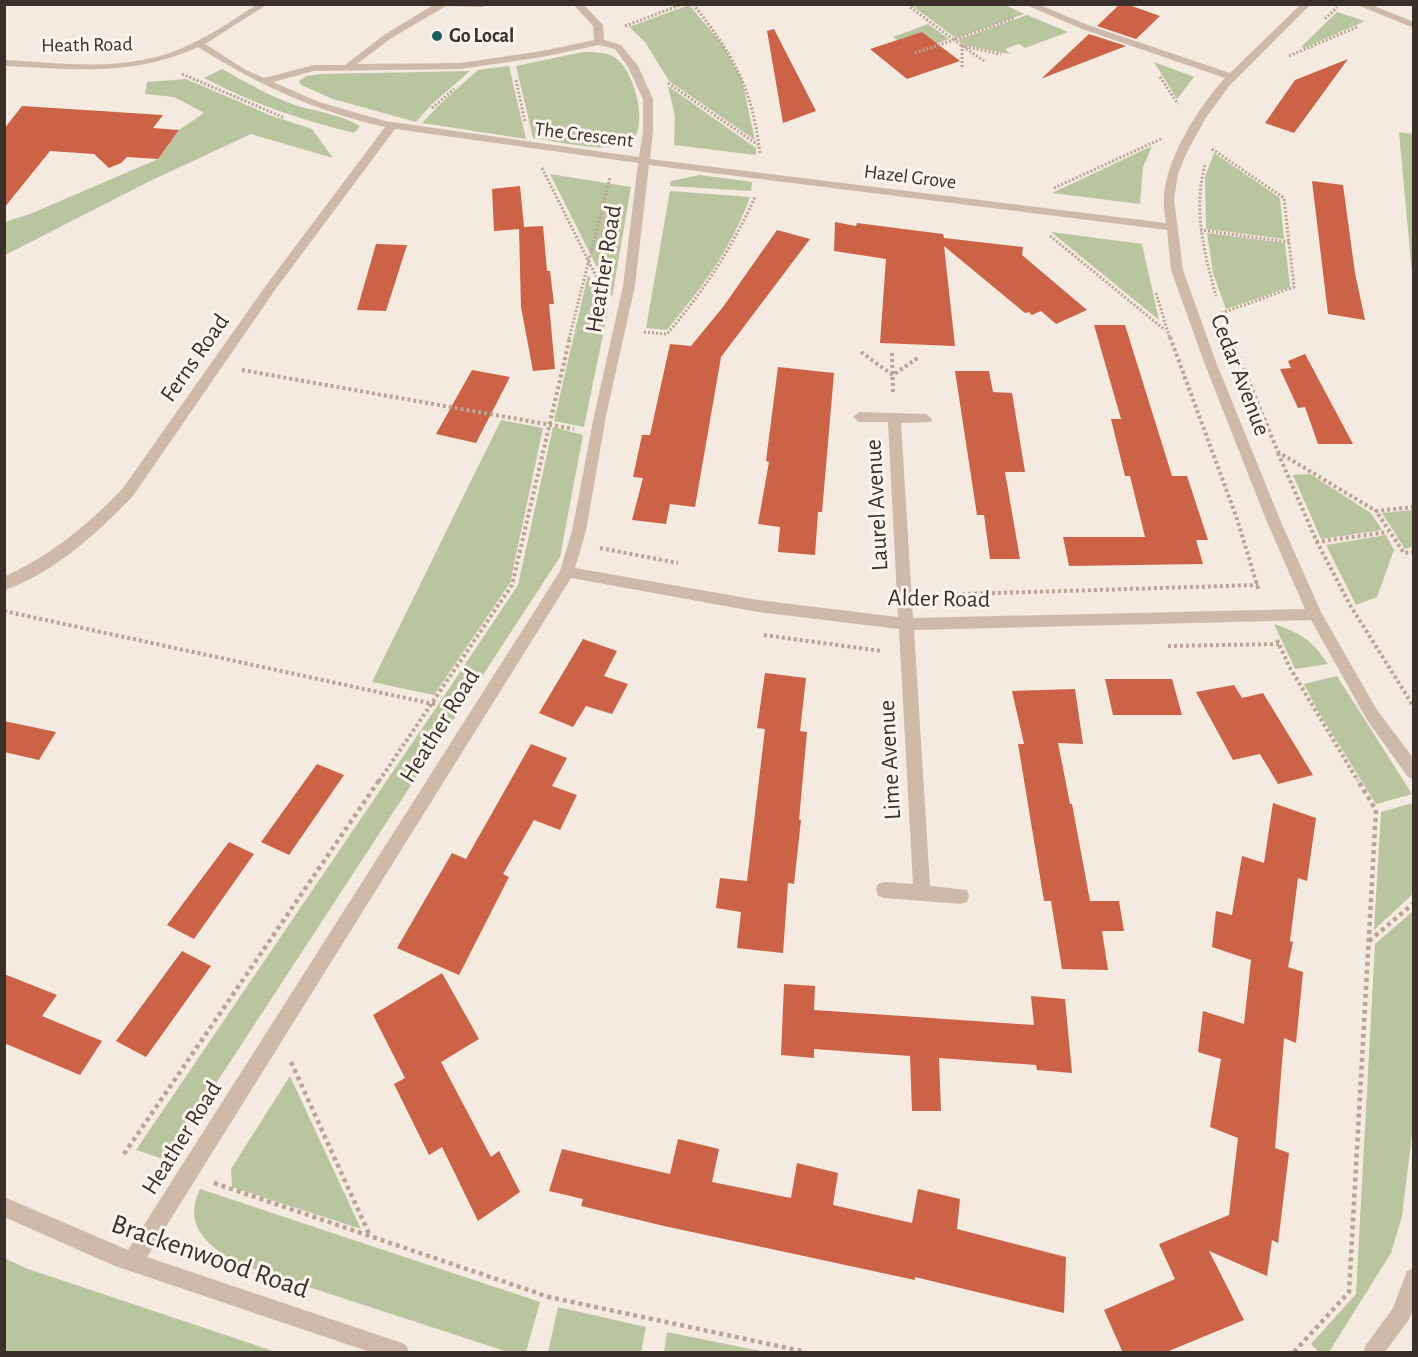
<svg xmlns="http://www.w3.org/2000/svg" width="1418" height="1357" font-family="'Alegreya Sans',sans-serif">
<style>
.green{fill:#b9c59f}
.building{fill:#cc6347}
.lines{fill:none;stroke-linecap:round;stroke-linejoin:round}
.path-far2{stroke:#baa495;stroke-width:3;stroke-dasharray:2 2;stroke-linecap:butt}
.path-far1{stroke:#baa495;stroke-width:4;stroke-dasharray:3 3;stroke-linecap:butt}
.path{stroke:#baa495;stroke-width:4.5;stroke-dasharray:4 4;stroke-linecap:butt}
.minor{fill:#cebaab;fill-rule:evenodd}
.poi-dot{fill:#1d5d60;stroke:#fbf4ed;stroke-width:2}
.labels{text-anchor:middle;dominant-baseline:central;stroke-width:6;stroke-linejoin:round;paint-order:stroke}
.far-poi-label{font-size:20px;font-weight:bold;fill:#3b2f2a;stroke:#fbf4ed;text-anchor:start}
.far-street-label{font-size:20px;fill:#3b2f2a;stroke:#fbf4ed}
.street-label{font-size:24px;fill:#3b2f2a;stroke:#fbf4ed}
.near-street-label{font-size:28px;fill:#3b2f2a;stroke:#fbf4ed}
</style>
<rect width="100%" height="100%" fill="#f4eae0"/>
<path class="green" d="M689,5l34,40 19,35 13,60 -86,-59 -24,-39 -16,-15z
M922,5h83l19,9 -68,24 -42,-31z
M1337,12l28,9 -61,27 -3,-1z
M1027,15l41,17 -43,16 -6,-4 -14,5 5,5 -46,-9 -6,-5z
M928,24l21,15 -36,13 -20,-15z
M583,52c11,0 22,0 31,5 20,11 37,72 15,86 -20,11 -73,-2 -96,-5l-17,-72z
M1154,62l40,15 -17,22z
M509,66l17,73 -104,-16 20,-21 36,-32z
M222,69c25,14 49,28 76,37 21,6 43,9 62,20l-6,7c-56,-14 -98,-28 -150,-55z
M470,71l-39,34 -15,17 -83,-23 -32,-14 -2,-4 8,-5 14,-2z
M186,79l86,37 40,13 21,29 -82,-24 -101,47 -145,74v-33l25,-8 128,-55 21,-29 25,-17 -30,-16 -29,-3 2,-12z
M668,86l88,62v7l-82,-10 1,-29z
M1399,132l14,2v190v-39z
M1152,146l-9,21 -3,37 -88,-11z
M1214,153l66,45 4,41 -78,-10 -1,-52z
M550,174l81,13 -19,110z
M700,175l52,7 -1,9 -81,-5 1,-5z
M670,191l80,6c-18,50 -49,92 -83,133l-21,-2z
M1051,232l91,12 17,76z
M1207,233l78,10 5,44 -64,22 -13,-36z
M588,275l20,35 -24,117 -30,-6z
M501,420l42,8 -33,155 -76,112 -62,-13z
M553,427l30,8 -23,122 -394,603 -30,-10 302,-445 80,-120z
M1310,474l61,39 11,17 -61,9 -28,-64z
M1413,510v37l-8,2 -23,-36z
M1386,535l8,15 -17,47 -21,8 -30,-60z
M1274,624c28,10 37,15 54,40l-33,5z
M1337,676l75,118 -36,10 -58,-93 -14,-27z
M1413,803v91l-39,36 7,-118z
M1413,911l1,207 -12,98 -11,37 -62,99h-10l-8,-8 45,-50 19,-350z
M290,1076l71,153 -129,-42 -1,-18z
M200,1189l340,113 -14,50h-18l-270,-88c-30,-18 -56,-38 -38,-75z
M4,1258l24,11 248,83h-271z
M558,1307l88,20 -5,25h-93z
M667,1332l98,20h-101z"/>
<path class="building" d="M1120,4h6l34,12 -24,23 -39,-13z
M774,29l42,82 -33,12 -16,-92z
M922,32l38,29 -53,18 -37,-30z
M1089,34l37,12 -83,32h-1z
M1348,59l-54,74 -29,-10 30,-43z
M22,106l141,9 -10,13 26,2 -21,29 -31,-2 -6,6 -12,5 -15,-14 -44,-3 -46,57v-79z
M1312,181l31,4 12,88 10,47 -37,-6z
M520,186l4,41 19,-1 4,45h3l4,33h-5l6,65 -22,2 -12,-64 -2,-78 -25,2 -2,-42z
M835,222l21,4 1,-3 86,11 1,4 79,9 -1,8 65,55 -31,14 -15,-13 -9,4 -3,-3 -4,1 -81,-67 11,100 -75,-3 6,-84 -52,-8z
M777,230l33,9 -89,118 -26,150 -25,-3 -4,20 -34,-4 11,-42 -10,-1 9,-42h8l20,-91 21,2 32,-39z
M376,244l31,1 -21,66 -29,-1z
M1094,325h31l47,151h15l21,64h-12l7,24 -134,2 -6,-29h82l-15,-61h-5l-14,-57h10z
M1305,354l48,90h-35l-13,-37 -7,1 -18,-39 11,-1 -3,-7z
M778,367l56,6 -12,139h-4l-3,43 -37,-3 2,-25 -22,-3 11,-62 -3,-1z
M472,370l38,7 -34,66 -40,-9z
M955,371h34l4,21 19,1 13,79h-20l15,87h-30l-6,-44h-7z
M583,639l34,12 -13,25 24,8 -16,30 -26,-8 -13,21 -34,-14z
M765,673l41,5 -6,53 7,1 -8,88h2l-7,64 -6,-1 -5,70 -46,-5 4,-36 -25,-4 4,-30 27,3 18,-152 -8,-1z
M1105,679h67l10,36h-69z
M1234,685l8,13 21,-5 50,82 -35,9 -18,-30 -27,6 -37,-68z
M1075,689l8,55 -25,-1 12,61h2l18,97h29l5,30h-22l6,39 -46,-1 -11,-68h-7l-26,-157h6l-12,-53z
M4,721l19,4 33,7 -17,28 -35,-8z
M531,744l36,14 -15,28 25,9 -17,35 -26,-10 -31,54 6,3 -50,98 -62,-27 55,-95 14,6z
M317,764l27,11 -55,80 -28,-13z
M1273,803l43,15 -9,63 -9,-3 -8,63 3,1 -5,25 15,5 -7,71 -12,-5 -9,110 14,5 -11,90 -6,-3 -5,36 -58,-25 35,69 -80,33h-41l-19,-43 71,-31 -16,-35 70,-29 9,-77 -28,-11 11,-68 -23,-7 5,-41 41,13 7,-64 -39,-13 4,-36 16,4 10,-59 22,7z
M229,842l25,12 -60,85 -27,-14z
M182,951l29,15 -65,91 -30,-16z
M442,973l37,66 -38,23 50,95 8,-6 21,41 -42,29 -36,-74 -13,8 -35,-71 11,-6 -32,-63z
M4,974l53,21 -15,21 60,25 -22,34 -76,-32z
M784,984l31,2 -1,24 220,15 -3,-29 34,3 7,74 -35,-3 -1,-5 -97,-7 2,53h-29l-2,-55 -96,-7v9l-33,-3z
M678,1139l41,10 -7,33 79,16 6,-35 41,10 -5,32 79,18 6,-34 42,10 -3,30 109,28 -2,56 -149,-36v3l-251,-54 -83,-20 2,-7 -34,-8 13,-42 108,25z"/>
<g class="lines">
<path class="path-far2" d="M693,4c41,52 59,83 67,150
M917,4l-7,3 44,33 60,-22
M1325,19l12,-12
M625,26l58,-22
M915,53l39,-13 30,21
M1289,56l68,-29
M962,67v-21l39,8
M182,74l103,44
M1160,77l18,27
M516,80l9,42
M668,83l90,62
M432,108l22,-19
M1212,149l72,49 10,89 -75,27
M1205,165c-12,45 -1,87 11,131
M542,168l60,120
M1054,188l107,-49
M1200,230l89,12
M1050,236l115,94
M1156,293l14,46
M644,332l23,2c36,-42 65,-86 88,-137
M569,339l41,-162"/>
<path class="path-far1" d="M1170,337l66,179 23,75
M1234,346l44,106 98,59
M861,352l32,23 26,-18
M892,353l1,40
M242,370l332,59
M1278,453l39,89 33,63 64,102
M1414,507l-38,4 28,42 10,-1
M1316,542l72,-10
M600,548l78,15
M932,595l326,-10
M4,611l434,94
M764,635l117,16
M1277,640l13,28 68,113
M1168,646l111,-2
M379,781l133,-196 58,-248"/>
<path class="path" d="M1369,941l45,-38
M291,1062l79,174
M124,1154l256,-375
M214,1183l335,114 257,55
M1294,1352l55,-60 27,-482 -19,-31"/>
<path class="minor" d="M257,4h11l-63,40 41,26 18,8 50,-13h31l39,-30 51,-31h51l-4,3 -36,-1 -56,33 -33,25 103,-1 82,-12 52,-11 -1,-14 -20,-22h10l20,21 1,15 17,5 17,21 15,33v33l-3,27 516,64c-1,-8 -3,-16 -2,-24 0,-38 35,-93 61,-121l-143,-49 -58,-25h13l51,21 142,48 71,-69h10l-81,81 -25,34 -19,35 -8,20 -4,25 9,71 33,92 65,160 40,90 56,98 37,49v20l-6,-2 -41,-57 -56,-100 -397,10 16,256 37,4 2,6 -2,6 -6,2 -77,-6 -6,-2 -2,-6 2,-6 6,-2 29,2 -14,-255 -141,-17 -187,-34 -424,679 252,85 7,3 3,7h-39l-255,-86 -111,-49v-20l124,53 432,-679 12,-40 22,-115 29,-130 15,-123 -243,-34 -120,161 -142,206c-36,37 -78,77 -129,94v-13c47,-22 84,-52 119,-89l144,-204 118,-157c-67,-15 -129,-43 -187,-80 -66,30 -124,22 -194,19v-6c46,2 93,9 138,0 42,-7 80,-32 115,-56zM599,45l16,4 13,18 15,32v33l-4,25 -254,-36 -66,-19 -46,-20 41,-11 146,-2 82,-12zM649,165l518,65 4,40 33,92 63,160 38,87 -392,9 -12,-195 30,-1 1,-3 -6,-5 -67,-2 -6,5 6,5h29l10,195 -140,-17 -183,-32 11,-37 20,-115 29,-130z
M1355,4h14l45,18v6z
M1414,1268v39l-6,14 -23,31h-22l3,-7 27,-37 14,-37z"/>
</g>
<circle class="poi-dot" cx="437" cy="36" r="6"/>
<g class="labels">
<g class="far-poi-label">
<text x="449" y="36">Go Local</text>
</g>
<g class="far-street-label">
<text transform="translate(87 45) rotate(-1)">Heath Road</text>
<text transform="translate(584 135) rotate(7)">The Crescent</text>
<text transform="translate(910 177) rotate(7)">Hazel Grove</text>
</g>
<g class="street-label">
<text transform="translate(604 269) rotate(-81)">Heather Road</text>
<text transform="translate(195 358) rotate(-55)">Ferns Road</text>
<text transform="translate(1240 375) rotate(69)">Cedar Avenue</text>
<text transform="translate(877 505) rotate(-93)">Laurel Avenue</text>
<text transform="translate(939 599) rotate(1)">Alder Road</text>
<text transform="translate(440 726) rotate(-58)">Heather Road</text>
<text transform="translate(890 760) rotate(-93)">Lime Avenue</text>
<text transform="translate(182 1138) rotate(-58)">Heather Road</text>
</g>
<g class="near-street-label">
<text transform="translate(210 1257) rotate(19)">Brackenwood Road</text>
</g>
</g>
<rect width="1418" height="1357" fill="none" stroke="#3b2f2a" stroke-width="12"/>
</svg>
